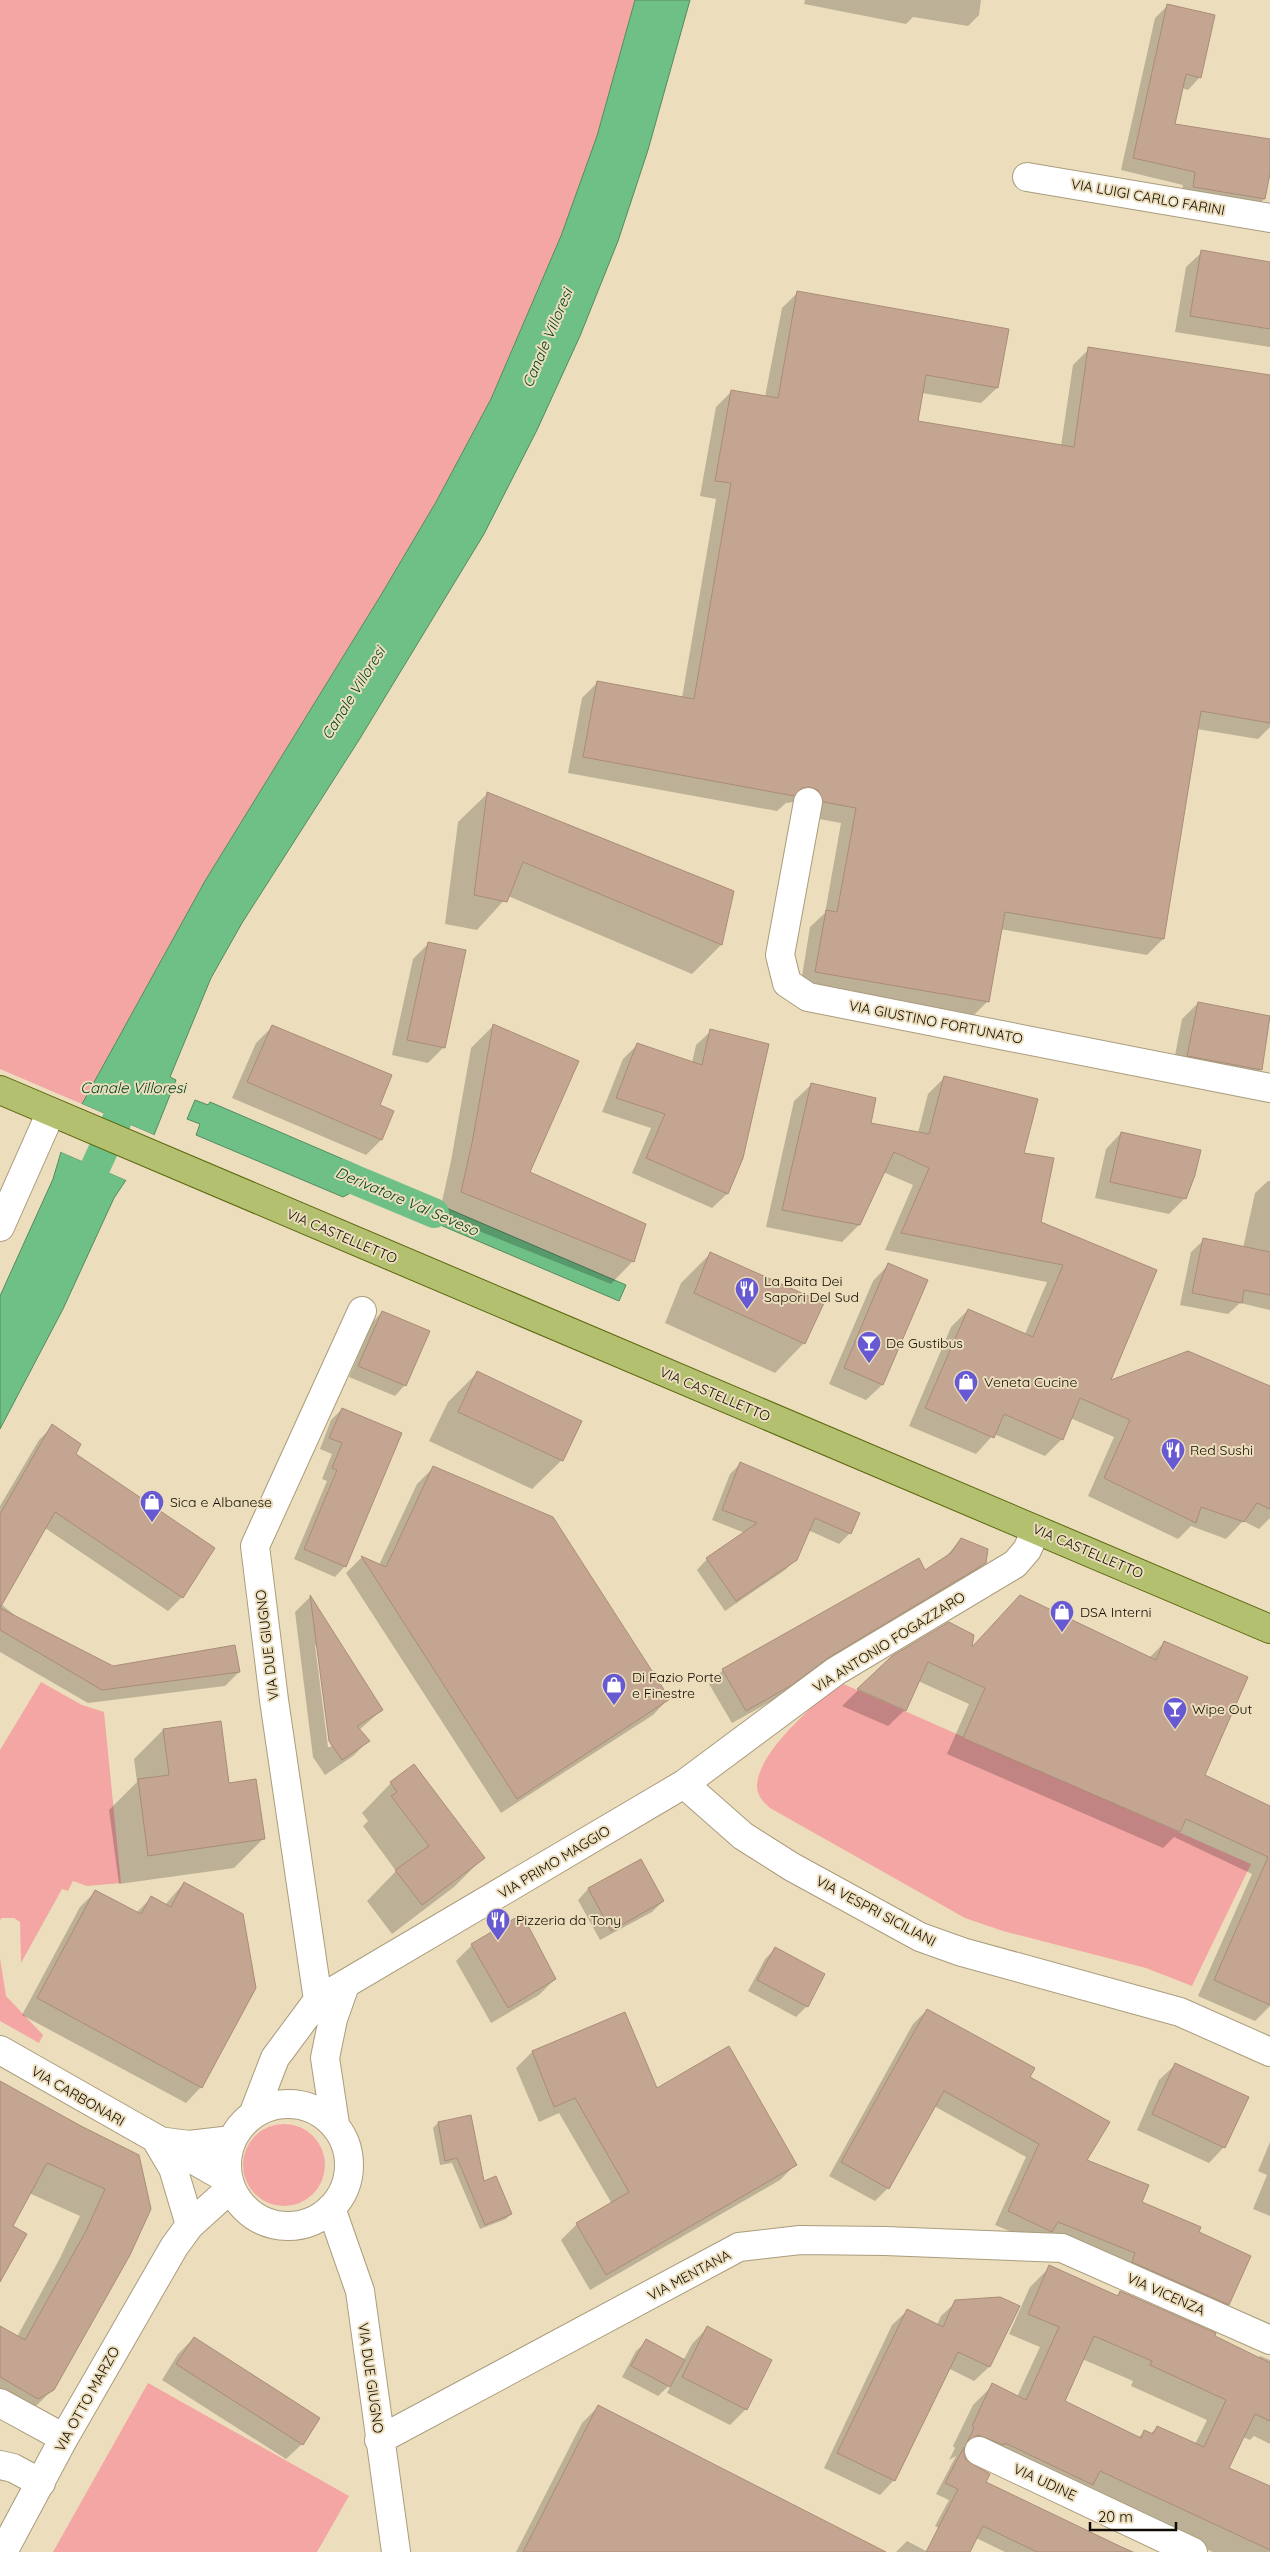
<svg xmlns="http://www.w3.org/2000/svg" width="1270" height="2552" font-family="Quicksand,sans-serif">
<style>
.green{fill:#f3a6a3}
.water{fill:#6fc087;stroke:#538a5f}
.pier{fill:#ecdebc}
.shadow{fill:#0003;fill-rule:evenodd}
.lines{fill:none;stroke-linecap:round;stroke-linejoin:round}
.canal{stroke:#6fc087;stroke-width:30}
.building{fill:#c4a591;stroke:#aa8c78;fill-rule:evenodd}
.minor-casing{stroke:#aa9c7d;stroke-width:30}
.major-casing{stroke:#5a660c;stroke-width:30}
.minor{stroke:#fff;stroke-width:28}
.major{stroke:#b3c070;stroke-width:28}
.labels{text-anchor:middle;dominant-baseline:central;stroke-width:4;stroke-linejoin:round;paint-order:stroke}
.street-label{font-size:14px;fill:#110c03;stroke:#ecdebc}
.poi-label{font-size:14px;fill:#110c03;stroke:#ecdebc;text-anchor:start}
.water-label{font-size:15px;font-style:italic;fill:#01431e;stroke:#ecdebc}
</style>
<rect width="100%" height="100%" fill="#ecdebc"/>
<path class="green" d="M0,0h635l-38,136 -36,100 -70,163 -55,103 -55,93 -176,286 -123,223 -82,-35z
M41,1682l41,23 22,7 17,171 -34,3 -14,-5 -5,10 -6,-2 -41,74 -1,-41 -6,-4h-12l-2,2v-170z
M839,1682l412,182 -59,122 -46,-18 -143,-37 -38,-13 -195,-110c-7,-6 -13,-13 -13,-22 1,-35 58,-81 82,-104z
M0,1958l6,38 37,39 -4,8 -39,-22z
M243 2165a41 41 0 1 1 82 0a41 41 0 1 1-82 0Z
M148,2383l201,113 -32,56h-264z"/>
<path class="water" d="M635,0h55l-42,150 -30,91 -38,95 -43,94 -53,104 -125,206 -117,183 -31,55 -41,99 6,3 -22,55 -72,-31 123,-223 176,-286 55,-93 55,-103 70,-163 36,-100z
M195,1100l13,5 2,-3 149,64 1,11 21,8 -3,7 -6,4 -16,-6 -13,7 -147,-62 4,-11 -13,-5z
M61,1152l65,28 -12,18 -51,111 -63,120v-133l53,-117z
M400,1194l28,11 2,-4 196,84 -7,16 -221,-94 -1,-7z"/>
<path class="pier" d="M82,1104l72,31 -1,3 -72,-31z
M62,1150l65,27v1l-1,2 -65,-28z"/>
<path class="shadow" d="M805,0h176l-2,15 -11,11 -55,-9 -7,7 -102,-20z
M1167,6l33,71 -12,13 -6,-2 -8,37 96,16v38l-2,-1 -4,21 -12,12 -71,-11 2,-15 -62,-15 34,-152z
M1202,252l68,11v84l-95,-15 11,-65z
M797,293l200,95 -16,15 -59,-10 -6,29 145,24 12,-81 16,-16 181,27v351l-12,12 -61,-10 -34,210 -16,16 -147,-26 -12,72 -16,16 -172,-29 10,-61 15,-14 16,-90 -33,-6 -14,-15 -8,1 -9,8 -209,-38 14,-75 16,-16 84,16 34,-199 -16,-3 16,-89 16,-16 33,6 17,-89z
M488,793l245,98 -12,54 -29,29 -184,-78 -31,34 -32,-6 13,-102z
M429,943l15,104 -16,16 -36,-8 21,-96z
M1198,1003l72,14 -10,53 -15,16 -73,-15 10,-52z
M493,1026l36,147 104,88 -22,23 -172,-69 12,-54 20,-113z
M272,1027l106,79 3,34 -15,15 -134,-57 24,-55z
M711,1031l31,126 -15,37 -15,14 -80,-35 19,-45 -49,-16 21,-53 15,-15 54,19 4,-18z
M945,1077l78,77 17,69 115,47 -46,112 161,5v131l-11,11 -16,-8 -17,18 -35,-13 -13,13 -90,-43 26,-59 -44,-19 -8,21 -17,17 -51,-22 -18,20 -67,-28 42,-99 17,-17 57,24 22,-52 -162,-32 28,-65 -30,-13 -24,53 -17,17 -76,-15 28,-126 18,-17 57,40 49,9 10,-39z
M1121,1133l64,65 -16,16 -74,-16 11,-49z
M1268,1181h2v129l-30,-7 -12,11 -48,-9 11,-53 13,-12 39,8 12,-55z
M710,1254l94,89 -29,30 -110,-50 16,-40z
M888,1265l-6,120 -16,15 -37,-16 44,-103z
M382,1312l23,73 -10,11 -46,-19 23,-54z
M477,1373l85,87 -30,29 -103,-48 19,-39z
M342,1409l3,157 -10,11 -41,-18 33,-78 -5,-2 10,-25 -12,-5 11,-29z
M53,1426l129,171 -14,14 -123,-83 -44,76 17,14 95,49 126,5 -14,14 -137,17 -88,-51v-146l39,-66z
M741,1463l117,51 -8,19 -11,11 -31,-14 -12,29 -11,11 -60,41 -28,-41 10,-11 38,-26 -33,-13 18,-46z
M433,1468l235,231 -15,16 -152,98 -155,-240 15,-15 18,7 38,-81z
M961,1539l24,24 -14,14 -158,94 -36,27 -45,25 -23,-39 14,-14 202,-99 18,-11z
M310,1597l72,113 -23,20 9,11 -15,15 -28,19 -12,-18 -18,-145zM315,1645l3,3 13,99h-3z
M1165,1642l38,134 67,32v198l-15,15 -57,-25 54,-122 -78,-37 -11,11 -216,-94 22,-50 -51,-23 -13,29 -17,16 -46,-20 50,-49 78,-8 179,9z
M163,1730l100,109 -29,29 -115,16 -10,-74 28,-28 -3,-23z
M391,1783l92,75 -29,29 -62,47 -25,-33 29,-30 -33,-45 5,-5 -6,-8z
M641,1861l22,40 -11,11 -52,28 -22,-40 10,-11z
M184,1883l17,204 -15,16 -164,-88 58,-108 16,-16 40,22 15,-15 14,7z
M472,1945l83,34 -16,16 -48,28 -35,-62z
M775,1949l32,57 -11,11 -48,-26 17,-32z
M927,2010l102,67 57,84 55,42 87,101 -13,13 -220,-92 31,-68 -92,-51 -46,82 -13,13 -46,-25 84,-152z
M624,2013l32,77 139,75 -15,15 -190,110 -29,-50 16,-16 35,-20 -53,-91 -20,9 -23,-54 16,-16z
M1175,2065l49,82 -15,16 -72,-33 22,-50z
M0,2082l80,45 58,28 -85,234 -27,27 -26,2v-91l17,10 43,-79 20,-42 -51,-23 -18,33 -11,53z
M438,2123l45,60 28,31 -5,5 -26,10 -28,-66 -12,2 -7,-37z
M1270,2142v74l-17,-7 14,-34 -9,-4z
M1050,2267l66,29 4,-4 137,67 3,-3 10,4v84l-16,-8 -4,4 -7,-3 -15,31 42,19v65h-57l-129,-59 -120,-36 20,26 108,52 43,17h-130l-31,-15 -6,6 -33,-17 14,-26 -13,-6 20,-38 -7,4 6,-12 -2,-2 20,-41 20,-20 24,12 23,-50 -31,-13 21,-47zM1082,2359l51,22 -2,5 76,34 -12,24 -37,-17 -8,7 -6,-2 -6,6 -75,-36z
M956,2302l62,4 -29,61 -15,14 -26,-13 -54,112 -14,15 -56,-27 68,-143 15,-14 30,14 4,-9z
M707,2328l39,81 -16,16 -63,-32 5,-10 -14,13 -36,-19 14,-26 11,-10 36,20 9,-17z
M194,2338l108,106 -16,15 -124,-79 16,-26z
M598,2407l285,145h-367l66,-129z
M907,2541l21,11h-32z"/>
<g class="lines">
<path class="canal" d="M341,1174l93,39
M78,1205l56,-122"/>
</g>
<path class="building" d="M1167,4l48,11 -14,63 -15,-4 -11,50 95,15v34l-5,26 -72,-12 2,-15 -62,-14z
M1201,250l69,12v67l-80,-13z
M797,291l212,38 -11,59 -72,-13 -8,46 156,26 14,-100 182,28v348l-69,-12 -37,228 -159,-27 -16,90 -174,-30 11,-62 11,2 19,-104 -33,-6 -5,-12 -8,-3 -8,1 -8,8 -211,-39 14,-76 97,18 37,-216 -16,-2 16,-91 47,8z
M487,792l247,99 -12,54 -199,-83 -16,40 -33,-7z
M428,942l38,8 -21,98 -38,-8z
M1198,1002l72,14 -8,54 -75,-14z
M493,1024l86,37 -49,111 116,52 -12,38 -173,-70 12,-54z
M272,1025l120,50 -12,30 14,6 -12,29 -135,-58z
M710,1029l59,15 -26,114 -15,36 -82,-36 19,-44 -49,-16 21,-55 65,22z
M944,1076l94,23 -14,54 30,5 -13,64 116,48 -46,110 77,-29 82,35v123l-13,-6 -13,19 -43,-15 -5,16 -92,-45 26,-58 -50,-22 -17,42 -59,-26 -10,24 -69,-30 43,-99 65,28 30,-72 -162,-32 28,-65 -35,-16 -34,73 -78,-15 29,-127 65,15 -5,25 58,11z
M1121,1132l80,18 -6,25 -9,24 -76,-17z
M1203,1238l67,14v43l-26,-5 -2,13 -50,-10z
M710,1252l114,51 -19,41 -111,-51z
M888,1263l40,17 -45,105 -39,-17z
M382,1311l48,20 -24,55 -48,-20z
M477,1371l105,50 -19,40 -105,-49z
M342,1408l60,25 -56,134 -42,-18 33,-79 -5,-2 10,-25 -13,-5z
M52,1424l29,20 -5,10 139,94 -32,50 -128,-86 -55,96 113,58 122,-21 5,27 -138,18 -102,-60v-116z
M740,1462l120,51 -9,21 -36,-16 -18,42 -61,41 -30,-43 51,-35 -35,-13z
M433,1466l120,51 117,182 -153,100 -156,-243 25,11z
M961,1538l27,11 -2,14 -158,95 -36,27 -46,26 -24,-42 197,-111 6,12 26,-17z
M310,1595l73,115 -26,16 13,15 -28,19 -13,-19z
M1020,1595l136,65 8,-19 84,36 -43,98 65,31v199l-56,-25 54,-123 -82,-38 -6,13 -217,-94 22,-50 -57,-26 -22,49 -49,-22 35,-33 57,-34 25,13 -2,12z
M221,1721l8,62 27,-4 9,60 -117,17 -10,-77 31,-4 -6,-46z
M414,1764l71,94 -63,47 -27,-35 34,-24 -38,-50 6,-4 -7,-10z
M641,1859l23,42 -53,30 -23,-43z
M184,1882l59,32 13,74 -54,100 -165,-90 58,-108 46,24 10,-18 20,11z
M522,1914l34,65 -48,29 -37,-64z
M775,1947l50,27 -17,33 -51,-27z
M927,2009l108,59 -5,9 80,45 -23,38 62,25 -7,17 59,25 -2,5 52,24 -22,49 -97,-43 3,-9 -77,-31 -6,10 -44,-21 31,-67 -95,-53 -55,98 -48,-27z
M625,2012l32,76 72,-42 68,119 -191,110 -30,-52 53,-31 -54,-94 -21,9 -22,-56z
M1175,2063l74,34 -24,51 -73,-34z
M0,2081l81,45 58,29 12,54 -21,46 -76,135 -16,9 -38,-22v-51l25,14 61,-109 19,-42 -58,-26 -34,63 14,8 -27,48z
M471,2115l13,66 12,-5 16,38 -27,11 -28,-67 -12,3 -7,-39z
M1049,2265l69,31 2,-5 96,42 -1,3 55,27v58l-15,-7 -26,54 41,18v64l-170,-79 -7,14 -88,-42 -1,2 -26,-10 -11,7 7,-14 -2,-2 20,-43 34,17 33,-73 -31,-13zM1094,2336l58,25 -2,4 76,35 -22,47 -47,-21 -4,8 -9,-4 -3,8 -76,-37z
M1000,2297l20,9 -30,61 -32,-15 -63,129 -58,-28 70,-144 36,18 12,-27z
M707,2326l65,34 -25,50 -65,-33z
M194,2337l126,81 -17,27 -127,-81z
M646,2339l39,21 -15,27 -39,-21z
M598,2405l288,147h-363z
M964,2447v6l2,7 24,14 -4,8 146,70h-95l-54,-26 -13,26h-44l32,-63 -13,-6z"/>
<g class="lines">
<defs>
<path id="minor" d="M1027,177l243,41
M808,802l-28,153 7,28 21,14 462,91
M0,1227l51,-115
M684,1784l59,52 49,31 128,70 42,15 218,60 90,40
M318,2000l-44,-300 -19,-154 107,-235
M0,2050l229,130
M227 2165a61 61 0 1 1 122 0a61 61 0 1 1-122 0Z
M253,2115l22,-57 43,-58 366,-216 152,-113 179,-107 12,-14 9,-20
M335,2124l-10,-66 8,-39 12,-34
M157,2141l16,27 17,57
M166,2142l23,3 43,-5
M331,2208l29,83 36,261
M0,2403l64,35
M379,2440l360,-193 61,-7 85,1 177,7 208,92
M979,2451l214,101
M0,2465l13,3 28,15
M3,2552l61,-114 110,-191 16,-22 41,-37"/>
<path id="major" d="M0,1090l1270,539"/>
</defs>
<use href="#minor" class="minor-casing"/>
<use href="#major" class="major-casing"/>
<use href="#minor" class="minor"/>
<use href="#major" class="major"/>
</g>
<defs>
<symbol id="restaurant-pin" viewBox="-11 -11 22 30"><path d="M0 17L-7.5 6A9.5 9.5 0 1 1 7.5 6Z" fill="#6759d2" stroke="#ecdebc"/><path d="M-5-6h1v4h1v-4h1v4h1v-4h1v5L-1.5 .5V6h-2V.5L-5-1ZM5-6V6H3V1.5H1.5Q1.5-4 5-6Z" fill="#fff"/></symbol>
<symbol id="bar-pin" viewBox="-11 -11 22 30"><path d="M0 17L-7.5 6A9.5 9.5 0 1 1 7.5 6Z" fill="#6759d2" stroke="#ecdebc"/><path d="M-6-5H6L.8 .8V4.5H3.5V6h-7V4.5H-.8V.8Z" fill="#fff"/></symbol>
<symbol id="shop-pin" viewBox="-11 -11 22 30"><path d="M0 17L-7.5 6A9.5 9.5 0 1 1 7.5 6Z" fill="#6759d2" stroke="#ecdebc"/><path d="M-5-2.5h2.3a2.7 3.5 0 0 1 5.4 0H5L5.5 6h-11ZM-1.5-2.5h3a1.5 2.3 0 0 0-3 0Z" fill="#fff"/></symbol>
</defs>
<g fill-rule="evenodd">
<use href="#restaurant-pin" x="733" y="1275" width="28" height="38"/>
<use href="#bar-pin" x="855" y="1329" width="28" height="38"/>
<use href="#shop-pin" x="952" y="1368" width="28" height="38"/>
<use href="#restaurant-pin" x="1159" y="1436" width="28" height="38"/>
<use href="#shop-pin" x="138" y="1488" width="28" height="38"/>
<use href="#shop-pin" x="1048" y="1598" width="28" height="38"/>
<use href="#shop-pin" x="600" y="1671" width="28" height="38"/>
<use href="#bar-pin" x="1161" y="1695" width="28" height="38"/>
<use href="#restaurant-pin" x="484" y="1906" width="28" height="38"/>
</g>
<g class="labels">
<g class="street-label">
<text transform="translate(1148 197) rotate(10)">VIA LUIGI CARLO FARINI</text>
<text transform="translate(936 1022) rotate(11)">VIA GIUSTINO FORTUNATO</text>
<text transform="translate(342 1236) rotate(23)">VIA CASTELLETTO</text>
<text transform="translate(715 1394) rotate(23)">VIA CASTELLETTO</text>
<text transform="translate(1088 1551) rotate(23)">VIA CASTELLETTO</text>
<text transform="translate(889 1642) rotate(-32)">VIA ANTONIO FOGAZZARO</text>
<text transform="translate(267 1645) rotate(-97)">VIA DUE GIUGNO</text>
<text transform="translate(554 1862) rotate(-31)">VIA PRIMO MAGGIO</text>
<text transform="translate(876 1911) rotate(28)">VIA VESPRI SICILIANI</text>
<text transform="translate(78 2096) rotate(30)">VIA CARBONARI</text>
<text transform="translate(689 2275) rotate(-28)">VIA MENTANA</text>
<text transform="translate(1166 2294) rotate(24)">VIA VICENZA</text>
<text transform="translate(371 2378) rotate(82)">VIA DUE GIUGNO</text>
<text transform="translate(87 2399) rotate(-61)">VIA OTTO MARZO</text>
<text transform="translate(1045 2482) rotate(25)">VIA UDINE</text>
</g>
<g class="poi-label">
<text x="764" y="1281">La Baita Dei<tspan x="764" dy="16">Sapori Del Sud</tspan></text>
<text x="886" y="1343">De Gustibus</text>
<text x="984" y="1382">Veneta Cucine</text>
<text x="1190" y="1450">Red Sushi</text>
<text x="170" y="1502">Sica e Albanese</text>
<text x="1080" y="1612">DSA Interni</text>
<text x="632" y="1677">Di Fazio Porte<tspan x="632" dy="16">e Finestre</tspan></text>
<text x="1192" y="1709">Wipe Out</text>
<text x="516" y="1920">Pizzeria da Tony</text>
</g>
<g class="water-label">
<text transform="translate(547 338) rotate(-67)">Canale Villoresi</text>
<text transform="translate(353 693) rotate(-58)">Canale Villoresi</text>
<text x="133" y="1087">Canale Villoresi</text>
<text transform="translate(407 1201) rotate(23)">Derivatore Val Seveso</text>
</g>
</g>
<path d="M1090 2522v8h86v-8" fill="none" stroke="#110c03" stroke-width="2.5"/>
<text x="1098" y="2522" font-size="15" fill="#110c03" stroke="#ecdebc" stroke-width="4" paint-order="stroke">20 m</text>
</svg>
